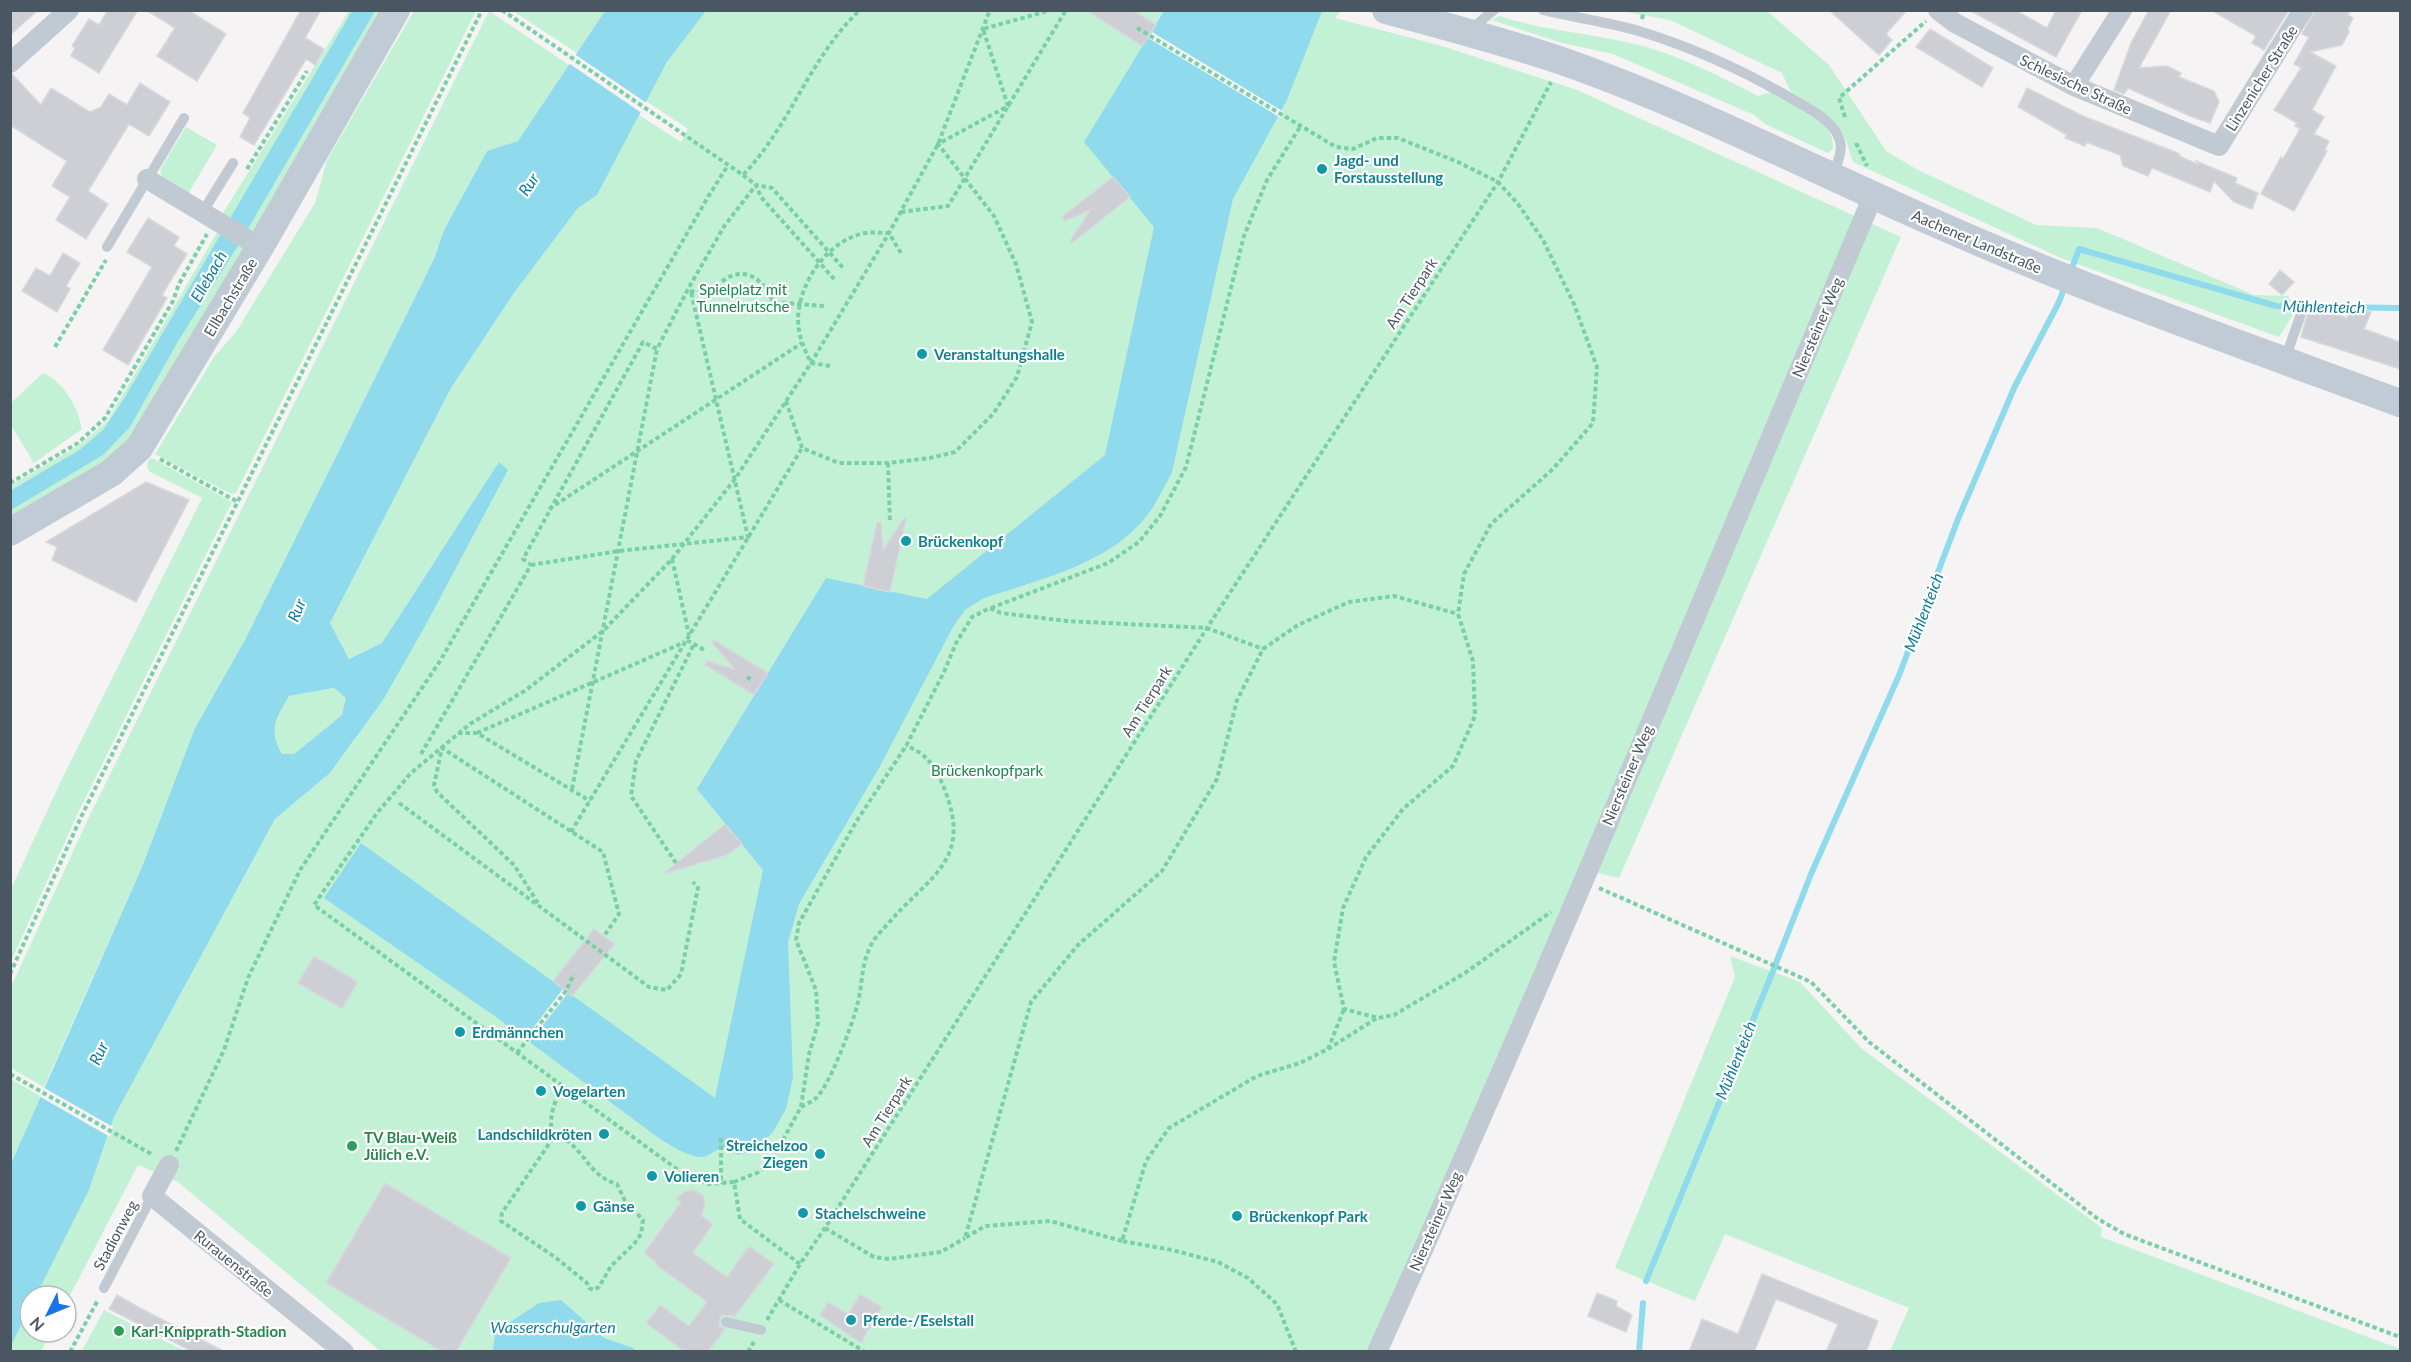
<svg xmlns="http://www.w3.org/2000/svg" width="2411" height="1362" font-family="Lato,sans-serif">
<style>
.green{fill:#c3f1d5}
.water{fill:#90daee;fill-rule:evenodd}
.pier{fill:#f5f3f3}
.lines{fill:none;stroke-linecap:round;stroke-linejoin:round}
.stream{stroke:#90daee;stroke-width:6}
.building{fill:#cdcfd5;stroke:#d7d9de;stroke-width:1.5}
.path{stroke:#7ad0a6;stroke-width:4;stroke-dasharray:4.5 3;stroke-linecap:butt}
.service{stroke:#c1cad2;stroke-width:10}
.minor{stroke:#c1cad2;stroke-width:20}
.secondary{stroke:#c1cbd6;stroke-width:28}
.culture-dot{fill:#0f9aa8;stroke:#fff;stroke-width:2}
.leisure-dot{fill:#2e9e5b;stroke:#fff;stroke-width:2}
.labels{text-anchor:middle;dominant-baseline:central;stroke-width:4.5;stroke-linejoin:round;paint-order:stroke}
.street-label{font-size:15px;fill:#4a5661;stroke:#fff}
.culture-label{font-size:15px;font-weight:bold;fill:#0d838f;stroke:#fff;text-anchor:start}
.park-label{font-size:15px;fill:#17864f;stroke:#fff}
.leisure-label{font-size:15px;font-weight:bold;fill:#27864d;stroke:#fff;text-anchor:start}
.water-label{font-size:16px;font-style:italic;fill:#0c7c9b;stroke:#fff}
</style>
<rect width="100%" height="100%" fill="#f5f3f3"/>
<path class="green" d="M349,11h35l-130,224 -33,-19z
M414,11h62l-240,482 -5,1 -76,-40 59,-97 22,-25 79,-129 12,-43z
M489,11l80,54 -51,76 -31,10 -43,79 -10,29 -188,379 -51,90 -53,139 -98,220 -33,-19v-81l77,-168z
M513,11h92l-28,42z
M706,11h635l-6,7 107,28 135,44 324,147 -282,641 -37,-9 -212,482h-990l-202,-169 -40,-17 -72,138v-7h-30l53,-106 25,-73 161,-298 55,-46 23,-31 150,-275 -69,95 -52,82 -33,15 -19,-36 121,-235 63,-95 64,-85 19,-13 42,-80 42,27 7,-13 -42,-28 21,-39z
M1621,11h146l62,54 57,86 32,19 118,55 61,3 157,67 34,1 8,14 -17,27 -218,-79 -208,-96 -7,-22 -10,-16 -20,-17 -25,-15 -9,-19 -112,-53z
M1499,16c47,15 93,17 140,29 42,11 80,31 119,51l14,-4c22,12 64,28 61,57l-5,4 -63,-29 -11,-9 -141,-61 -51,-11 -70,-23z
M186,127l31,18 -29,49 -25,-14 -3,-10z
M218,231l28,18 -123,202 -112,70 -1,-35 70,-41 28,-25z
M43,373c21,9 35,34 39,56l-48,34 -23,-38v-22z
M152,458l80,44 -154,311 -67,148v-72l51,-110 140,-281 -52,-26 -3,-5 1,-6z
M334,688l13,10 -5,17 -48,39h-12c-14,-25 -6,-35 7,-58z
M1730,956l70,26 61,66 241,180 -1,9 299,112v2h-510l19,-43 -184,-74 -30,67 -80,-33 120,-291z
M11,1079l31,18 -31,67z
M30,1307v25h21l-10,19h-31l1,-5z
M104,1310l81,41h-103z"/>
<path class="water" d="M352,11h23l-136,233 -62,99 -47,84 -27,28 -92,55 -1,-19 71,-42 23,-20 21,-32z
M605,11h101l-39,51 -70,133 -19,13 -64,85 -63,95 -121,235 19,36 33,-16 117,-181 9,8 -84,158 -41,72 -53,73 -55,46 -161,298 -25,73 -53,106h-6v11l-19,39v-182l131,-297 53,-139 51,-90 188,-379 10,-29 43,-79 31,-10zM334,688l12,10 -4,17 -48,39h-12c-14,-25 -6,-35 7,-58z
M1164,11h158l-35,89 -54,99 -61,273c-6,12 -13,25 -20,37 -38,55 -110,69 -170,90l-17,11 -12,17 -74,141 -80,136 -11,38 5,135 -7,32 -13,23 -19,18 -16,5c-26,-14 -24,4 -39,2 -14,-2 -27,-11 -39,-18l-164,-122 -172,-119 37,-55 354,255 48,-228 -66,-81 129,-211 101,21 178,-144 49,-228 -70,-85z
M561,1300l43,38 29,10 3,3h-143l2,-19 44,-29z"/>
<path class="pier" d="M1152,32l132,80 -3,6 -133,-80z
M573,53l75,51 -5,10 -76,-52z
M563,989l5,4 -40,51 -5,-3z
M41,1086l72,41 -3,10 -71,-41z"/>
<g class="lines">
<path class="stream" d="M2071,271l8,-22 197,57 124,2
M1646,1281l125,-305 40,-102 89,-201 58,-154 57,-133 43,-82 7,-17
M1639,1352l4,-49"/>
</g>
<path class="building" d="M10,10h28l-28,25z
M108,10h30l-39,63 -28,-17 4,-8 -3,-2 17,-27 10,6z
M146,10h42l38,24 -29,47 -40,-25 18,-28z
M301,10h20l-16,28 19,11 -9,16 -9,-6 -52,86 -14,-8 10,-19 -7,-5z
M1086,10h47l23,15 -14,21z
M1829,10h78l-21,24 6,6 -13,15z
M1969,10h46l32,18 9,-18h26l-26,47z
M2149,10h22l-32,58 28,-2 14,7 -2,4 35,14 5,11 -9,21 -20,-7 -62,-28 -4,6 -10,-4 17,-47z
M2211,10h78l-25,40 -12,-7 4,-7z
M2315,10h36l-3,5 5,3 -5,10 1,4 -7,13 -32,7 26,14 -24,44 12,7 -10,17 15,7 -4,9 2,1 -33,60 -33,-17 20,-37 2,2 17,-30 -5,-3 2,-3 -23,-13 27,-42 -7,-4 15,-27 -7,-3z
M1930,29l63,39 -11,19 -66,-40z
M13,75l28,30 10,-17 39,24 11,-5 8,-13 18,11 13,-22 30,19 -21,34 -20,-12 -41,67 20,13 -22,35 -30,-19 14,-23 -18,-11 15,-25 -57,-36v-50z
M2027,88l56,28 97,38 -1,2 20,9 -3,-4 41,17 -2,5 23,10 -6,16 -18,-7 -20,-21 -4,11 -58,-24 -4,8 -25,-10 -3,-11 -34,-13 -1,4 -20,-8 2,-3 -49,-28z
M1113,177l17,20 -58,46 -2,-2 20,-31 -25,11 -3,-4z
M148,218l31,19 -5,9 13,8 -25,41 5,3 -39,67 -25,-15 49,-83 -25,-15z
M63,253l17,10 -14,23 4,3 -13,23 -35,-21 14,-23 14,8z
M2280,270l14,12 -12,13 -13,-11z
M2310,305l37,13 4,-8 20,2 -7,17 36,13v27l-99,-32z
M146,482l43,18 -53,102 -84,-42 5,-13 -11,-5z
M904,518l2,1 -16,73 -27,-6 14,-64h4l2,28z
M714,640l54,33 -14,22 -49,-30 2,-4 28,8 -23,-26z
M725,824l17,20 -15,11 -64,19z
M594,929l21,15 -43,52 -19,-15z
M314,956l44,26 -16,27 -44,-26z
M385,1183l126,75 -55,94h-13l-117,-69z
M694,1190l9,5 2,7 -3,14 11,8 -20,29 34,24 22,-31 25,18 -39,52 -11,-1 -4,2 -1,8 6,4 -17,23h-23l-39,-29 14,-18 29,21 18,-24 -52,-38 1,-2 -12,-9 37,-51 -5,-3 9,-8z
M1762,1274l116,47 -12,31h-40l12,-28 -62,-25 -22,53h-65l13,-33 36,15z
M1597,1293l20,8 -1,5 16,9 -6,17 -38,-16z
M860,1294l22,13 -21,36 -41,-28 8,-13 20,12z
M117,1295l21,12 87,45h-32l-84,-43z"/>
<g class="lines">
<path class="path" d="M502,10l241,165c48,-50 66,-117 117,-165
M1642,19l2,-9
M1137,28l199,119 17,2 24,-11h21l60,24 40,20 20,22 25,36 31,64 23,63 -4,56 -40,46 -62,55 -27,50 -6,40 15,47 2,55 -22,50 -50,43 -37,48 -23,51 -9,54 10,47 34,9 16,-3 71,-42 86,-61
M1845,117l-6,-19 87,-77
M1856,143l11,23
M247,169l60,-98
M743,175l13,10 5,12 74,83
M901,212l47,-6 118,-196
M690,291l20,3c5,-4 8,-10 14,-14 22,-15 40,0 49,22l51,4
M55,347l51,-87
M830,366l-19,-3c-7,-14 -13,-28 -13,-44 1,-37 30,-79 67,-86 8,-1 16,0 24,0l13,22
M786,401l16,47 37,15h49l42,-5 25,-6 38,-38 24,-37 15,-55 -16,-58 -22,-48 -56,-72 70,-38 -25,-77 68,-19
M160,459l78,43
M888,463l2,60
M10,483l68,-40 27,-25 68,-117 6,-17 28,-50
M549,509l253,-166
M672,559l17,76
M531,565l88,-14 129,-14 -57,-245
M991,608l117,-45 31,-21 21,-26 26,-49 58,-231 23,-56 33,-53
M687,640l19,11
M747,677l6,4
M458,733h19l113,68
M477,733l208,-91
M421,754l110,-189 -8,-6 120,-217 14,7 31,-60 37,-64 31,-40 16,3 72,81
M572,789l85,-440
M399,803l250,184 18,3 14,-16 17,-86 -5,-6
M571,832l231,-384
M676,863l-45,-67 5,-35 58,-117
M1599,888l212,94 58,60 229,177 26,15 276,103
M538,903l-24,-38 -77,-73 -3,-7 8,-37 161,104 16,62 -15,22
M10,974l72,-159 400,-805
M1328,1049l49,-31
M517,1053l49,-62 8,-17
M10,1074l143,81
M801,1107c5,-3 11,-5 15,-9 14,-13 36,-73 41,-92 5,-17 4,-37 11,-54 3,-10 11,-19 18,-26 42,-50 88,-64 58,-138 -7,-19 -18,-36 -38,-42
M553,1138l-51,75 -1,8 54,36 32,26 2,5 5,2 5,-3 12,-21 23,-22 7,-10 2,-14 -18,-19 -8,-17c-29,-9 -31,-32 -54,-46l-6,2 -4,-2c-5,-19 0,-36 11,-52
M721,1138v46
M176,1151l48,-101 24,-72 52,-108 140,-209 268,-464 20,-32
M734,1182l25,-10 13,-12 29,-53 8,-53 9,-31 -2,-33 -20,-50 3,-17 57,-101 50,-76 38,-74 12,-29 16,-26 18,-9 11,5 65,8 141,7 56,21
M825,1228l49,29 15,2 52,-7 24,-14
M1122,1241l-72,-20 -65,5 -20,12 66,-236 47,-57 84,-74 55,-92 20,-79 26,-51 35,-24 51,-23 45,-6 64,18
M800,1264l-60,-45 -6,-37 -26,2 -27,-12 -367,-267 63,-92 34,-40 59,-49 56,-34 77,-59 69,-72 63,-80 76,-116 78,-130 49,-89 52,-134
M779,1300l86,52
M767,1320l33,-56 25,-36 382,-600 291,-446 53,-100
M70,1352l28,-52
M748,1352l6,-10
M1296,1352l-19,-48 -29,-26 -30,-16 -46,-12 -50,-9 24,-80 23,-33 88,-52 43,-13 28,-14 16,-40"/>
<path class="service" d="M1543,10c32,8 67,12 99,22 52,16 100,38 147,65 18,11 45,22 51,44 3,13 -4,25 -9,35
M1471,29l23,-19
M202,213l31,-50
M107,247l77,-129
M2285,359l16,-45
M104,1288l48,-92
M726,1322l35,8"/>
<path class="minor" d="M1938,10l17,13 119,63 145,60 84,-136
M10,63l59,-53
M2074,86l48,-76
M147,179l113,68
M169,1165l-17,31 192,156
M1377,1352c173,-382 332,-770 496,-1156"/>
<path class="secondary" d="M1386,10c58,16 116,31 173,50 133,46 258,112 387,168 148,65 302,119 454,175
M10,532l101,-59 28,-25 121,-201 136,-237"/>
</g>
<g class="culture-dot">
<circle cx="1322" cy="169" r="6"/>
<circle cx="922" cy="354" r="6"/>
<circle cx="906" cy="541" r="6"/>
<circle cx="460" cy="1032" r="6"/>
<circle cx="541" cy="1091" r="6"/>
<circle cx="604" cy="1134" r="6"/>
<circle cx="820" cy="1154" r="6"/>
<circle cx="652" cy="1176" r="6"/>
<circle cx="581" cy="1206" r="6"/>
<circle cx="803" cy="1213" r="6"/>
<circle cx="1237" cy="1216" r="6"/>
<circle cx="851" cy="1320" r="6"/>
</g>
<g class="leisure-dot">
<circle cx="352" cy="1146" r="6"/>
<circle cx="119" cy="1331" r="6"/>
</g>
<g class="labels">
<g class="street-label">
<text transform="translate(2261 78) rotate(-58)">Linzenicher Straße</text>
<text transform="translate(2076 84) rotate(25)">Schlesische Straße</text>
<text transform="translate(1977 241) rotate(23)">Aachener Landstraße</text>
<text transform="translate(1411 293) rotate(-57)">Am Tierpark</text>
<text transform="translate(230 297) rotate(-59)">Ellbachstraße</text>
<text transform="translate(1817 327) rotate(-67)">Niersteiner Weg</text>
<text transform="translate(1146 701) rotate(-58)">Am Tierpark</text>
<text transform="translate(1627 775) rotate(-67)">Niersteiner Weg</text>
<text transform="translate(886 1111) rotate(-58)">Am Tierpark</text>
<text transform="translate(1435 1221) rotate(-66)">Niersteiner Weg</text>
<text transform="translate(115 1235) rotate(-62)">Stadionweg</text>
<text transform="translate(234 1263) rotate(39)">Rurauenstraße</text>
</g>
<g class="culture-label">
<text x="1334" y="160">Jagd- und<tspan x="1334" dy="17">Forstausstellung</tspan></text>
<text x="934" y="354">Veranstaltungshalle</text>
<text x="918" y="541">Brückenkopf</text>
<text x="472" y="1032">Erdmännchen</text>
<text x="553" y="1091">Vogelarten</text>
<text x="592" y="1134" text-anchor="end">Landschildkröten</text>
<text x="808" y="1145" text-anchor="end">Streichelzoo<tspan x="808" dy="17">Ziegen</tspan></text>
<text x="664" y="1176">Volieren</text>
<text x="593" y="1206">Gänse</text>
<text x="815" y="1213">Stachelschweine</text>
<text x="1249" y="1216">Brückenkopf Park</text>
<text x="863" y="1320">Pferde-/Eselstall</text>
</g>
<g class="park-label">
<text x="743" y="289">Spielplatz mit<tspan x="743" dy="17">Tunnelrutsche</tspan></text>
<text x="987" y="770">Brückenkopfpark</text>
</g>
<g class="leisure-label">
<text x="364" y="1137">TV Blau-Weiß<tspan x="364" dy="17">Jülich e.V.</tspan></text>
<text x="131" y="1331">Karl-Knipprath-Stadion</text>
</g>
<g class="water-label">
<text transform="translate(528 184) rotate(-56)">Rur</text>
<text transform="translate(208 276) rotate(-60)">Ellebach</text>
<text transform="translate(2324 306) rotate(1)">Mühlenteich</text>
<text transform="translate(296 610) rotate(-68)">Rur</text>
<text transform="translate(1923 612) rotate(-69)">Mühlenteich</text>
<text transform="translate(98 1053) rotate(-65)">Rur</text>
<text transform="translate(1735 1060) rotate(-68)">Mühlenteich</text>
<text x="553" y="1326">Wasserschulgarten</text>
</g>
</g>
<rect width="2411" height="1362" fill="none" stroke="#4a5661" stroke-width="24"/>
<g transform="translate(48 1314) rotate(227)"><circle r="28" fill="#ffffff" stroke="#b7bbc0" stroke-width="1.5"/>
<path d="M0-4.5L10 22L0 15L-10 22Z" fill="#1a73e8"/>
<text y="-9" font-size="16" font-weight="bold" text-anchor="middle" fill="#4a5661">N</text>
</g>
</svg>
